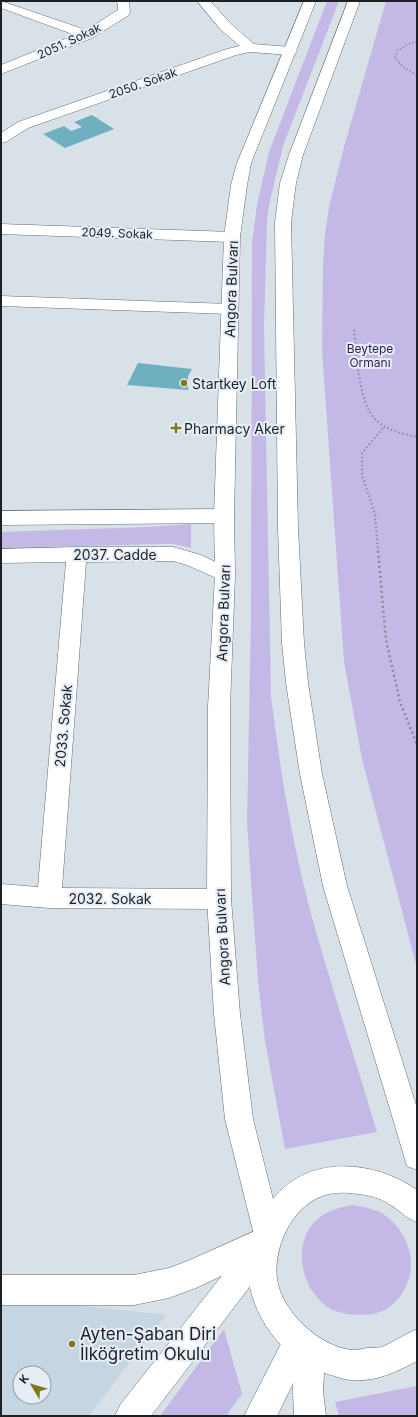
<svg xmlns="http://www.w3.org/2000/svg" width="418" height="1417" font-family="Inter,sans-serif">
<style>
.built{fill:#c5d5e2;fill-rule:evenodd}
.green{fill:#c4b8e7}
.building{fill:#6fb0c0}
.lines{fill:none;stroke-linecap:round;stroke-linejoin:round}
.minor-casing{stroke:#646c72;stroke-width:1}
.secondary-casing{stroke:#646c72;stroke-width:1}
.primary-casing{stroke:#646c72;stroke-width:1}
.path-far2{stroke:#878d93;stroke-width:1.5;stroke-dasharray:1.5 2;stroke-linecap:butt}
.path-far1{stroke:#878d93;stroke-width:2;stroke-dasharray:1.5 2.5;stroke-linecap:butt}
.path{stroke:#878d93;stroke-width:2.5;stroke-dasharray:2 3;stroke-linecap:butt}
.minor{fill:#fff;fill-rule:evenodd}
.secondary{fill:#fff;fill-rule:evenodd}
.primary{fill:#fff;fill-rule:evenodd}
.poi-dot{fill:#80781d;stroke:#e5eef6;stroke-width:1.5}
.labels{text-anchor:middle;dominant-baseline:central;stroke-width:4;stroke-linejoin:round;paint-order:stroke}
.far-street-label{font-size:12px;fill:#1e2124;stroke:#e5eef6}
.far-park-label{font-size:12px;fill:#311c56;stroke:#e5eef6}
.street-label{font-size:14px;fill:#1e2124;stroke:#e5eef6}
.poi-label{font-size:14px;fill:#1e2124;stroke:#e5eef6;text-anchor:start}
.near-poi-label{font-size:17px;fill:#1e2124;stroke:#e5eef6;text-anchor:start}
</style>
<rect width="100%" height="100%" fill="#d8e1e8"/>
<path class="built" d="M39,1301l127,14 -77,101h-88v-112zM20,1373h24v24h-24z"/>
<path class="green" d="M327,1h12l-56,145 -14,59 -2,17 -3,106 7,368c9,76 22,151 42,225 20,71 43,141 64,211l-92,17 -20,-108 -7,-60 -11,-158 4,-205 1,-375 5,-38 12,-53z
M386,1h31v967l-55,-209 -18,-97 -22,-312 1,-85 2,-31 4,-27 15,-60z
M191,524v24l-17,-4h-14l-159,4v-16l147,-5z
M352,1205c12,2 25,4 34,11 21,16 32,45 20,70 -2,4 -4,9 -8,13 -3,3 -7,7 -11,10 -8,4 -18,6 -26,6 -10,0 -21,-2 -30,-6 -32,-18 -41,-70 -10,-93 10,-6 20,-9 31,-11z
M224,1329l18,65 -16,22h-66z
M417,1386v30h-78l-4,-14z"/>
<path class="building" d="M92,115l22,14 -49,19 -22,-14 21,-8 7,5 11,-4 -8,-5z
M138,363l54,6 -4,7v14l-61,-5z"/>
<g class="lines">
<defs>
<path id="minor" d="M1,1l85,29 32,-20v-6l-2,-3h13l1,11 -1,3 -37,23 -91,36v-9l74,-30 -74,-27z
M197,1h13l21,23 23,20 36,3 5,1 2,3 -2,3 -5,1 -40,-3 -14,3 -208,73 -22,14 -5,1v-10l17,-11 209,-73 13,-3 -19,-16z
M1,224l231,8 6,2 2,3 -2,3 -6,2 -231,-8z
M1,296l229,8 6,1 2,4 -2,4 -6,1 -229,-8z
M224,509l7,2 3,5 -3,5 -7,2 -223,2v-14z
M77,547h96l28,8 31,15 3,5 -3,5 -7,2 -38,-17 -14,-4 -87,1 -24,326 157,1 9,3 3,7 -3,7 -9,3 -170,-1 -48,-4v-20l37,3 28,-325 -65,1v-14z
M266,1226l10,4 4,10 -4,10 -80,38 -27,10 -35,7h-133v-30h133l35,-7 21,-8z"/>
<path id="secondary" d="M264,1231l10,4 5,10 -5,10 -123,161h-36l5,-11 134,-170z
M298,1328l11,4 4,11 -36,73h-33l43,-84z"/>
<path id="primary" d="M304,1h12l-65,162 -4,22 -7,52 -6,279 1,59 -5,132 1,192 9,115 13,105 20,80c36,-45 101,-39 144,-9v32c-11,-4 -18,-12 -28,-18 -9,-6 -20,-9 -31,-10 -12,-2 -25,-2 -36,2 -31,12 -49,52 -45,83 4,32 43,68 75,71 4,0 10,-1 15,-2 4,0 10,0 15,-1 12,-5 23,-13 35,-18v32c-21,11 -41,21 -65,19 -9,0 -19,-5 -28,-7l-1,19 3,24h-32l-1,-24 1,-36c-35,-25 -58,-79 -40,-121l-29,-116 -11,-105 -7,-115 1,-192 7,-132 -1,-59 10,-279 7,-52 6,-22z
M348,1h12l-57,154 -7,28 -5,39 7,306 6,115 4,40 14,91 25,112 70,222v62l-10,-4 -84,-280 -23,-112 -14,-91 -4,-40 -4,-115 -3,-306 5,-39 9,-28z"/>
</defs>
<use href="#minor" class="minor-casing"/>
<use href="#secondary" class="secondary-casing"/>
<use href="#primary" class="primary-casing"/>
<path class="path-far2" d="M417,42l-6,1 -14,8 -2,7 8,9 14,8"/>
<path class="path-far1" d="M354,330c3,24 4,75 23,91 11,10 26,13 40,16
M378,552l-3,-38 -13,-39v-22l22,-26"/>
<path class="path" d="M378,551l8,89 14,62 17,43"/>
<use href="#minor" class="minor"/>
<use href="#secondary" class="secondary"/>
<use href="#primary" class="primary"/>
</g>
<g class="poi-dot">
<circle cx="184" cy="383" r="4"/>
<path d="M174 422h4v4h4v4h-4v4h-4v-4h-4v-4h4z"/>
<circle cx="72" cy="1344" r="4"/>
</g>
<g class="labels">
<g class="far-street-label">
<text transform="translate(69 41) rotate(-25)">2051. Sokak</text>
<text transform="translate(143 83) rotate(-19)">2050. Sokak</text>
<text transform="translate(117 233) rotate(2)">2049. Sokak</text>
</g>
<g class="far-park-label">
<text x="370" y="348">Beytepe<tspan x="370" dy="14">Ormanı</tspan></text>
</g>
<g class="street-label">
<text transform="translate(231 289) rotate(-88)">Angora Bulvarı</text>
<text x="115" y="554">2037. Cadde</text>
<text transform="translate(223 613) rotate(-88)">Angora Bulvarı</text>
<text transform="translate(63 726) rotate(-85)">2033. Sokak</text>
<text x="110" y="898">2032. Sokak</text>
<text transform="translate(222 937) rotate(-93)">Angora Bulvarı</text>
</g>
<g class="poi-label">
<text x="192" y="383">Startkey Loft</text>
<text x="184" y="428">Pharmacy Aker</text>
</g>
<g class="near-poi-label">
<text x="80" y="1334">Ayten-Şaban Diri<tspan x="80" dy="20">İlköğretim Okulu</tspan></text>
</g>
</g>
<rect width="418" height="1417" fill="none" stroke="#1e2124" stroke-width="4"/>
<g transform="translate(32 1385) rotate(308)"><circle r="19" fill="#e5eef6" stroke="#959ca2"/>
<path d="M0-3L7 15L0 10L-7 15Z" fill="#80781d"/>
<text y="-6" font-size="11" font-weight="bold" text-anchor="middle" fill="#1e2124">K</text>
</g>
</svg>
